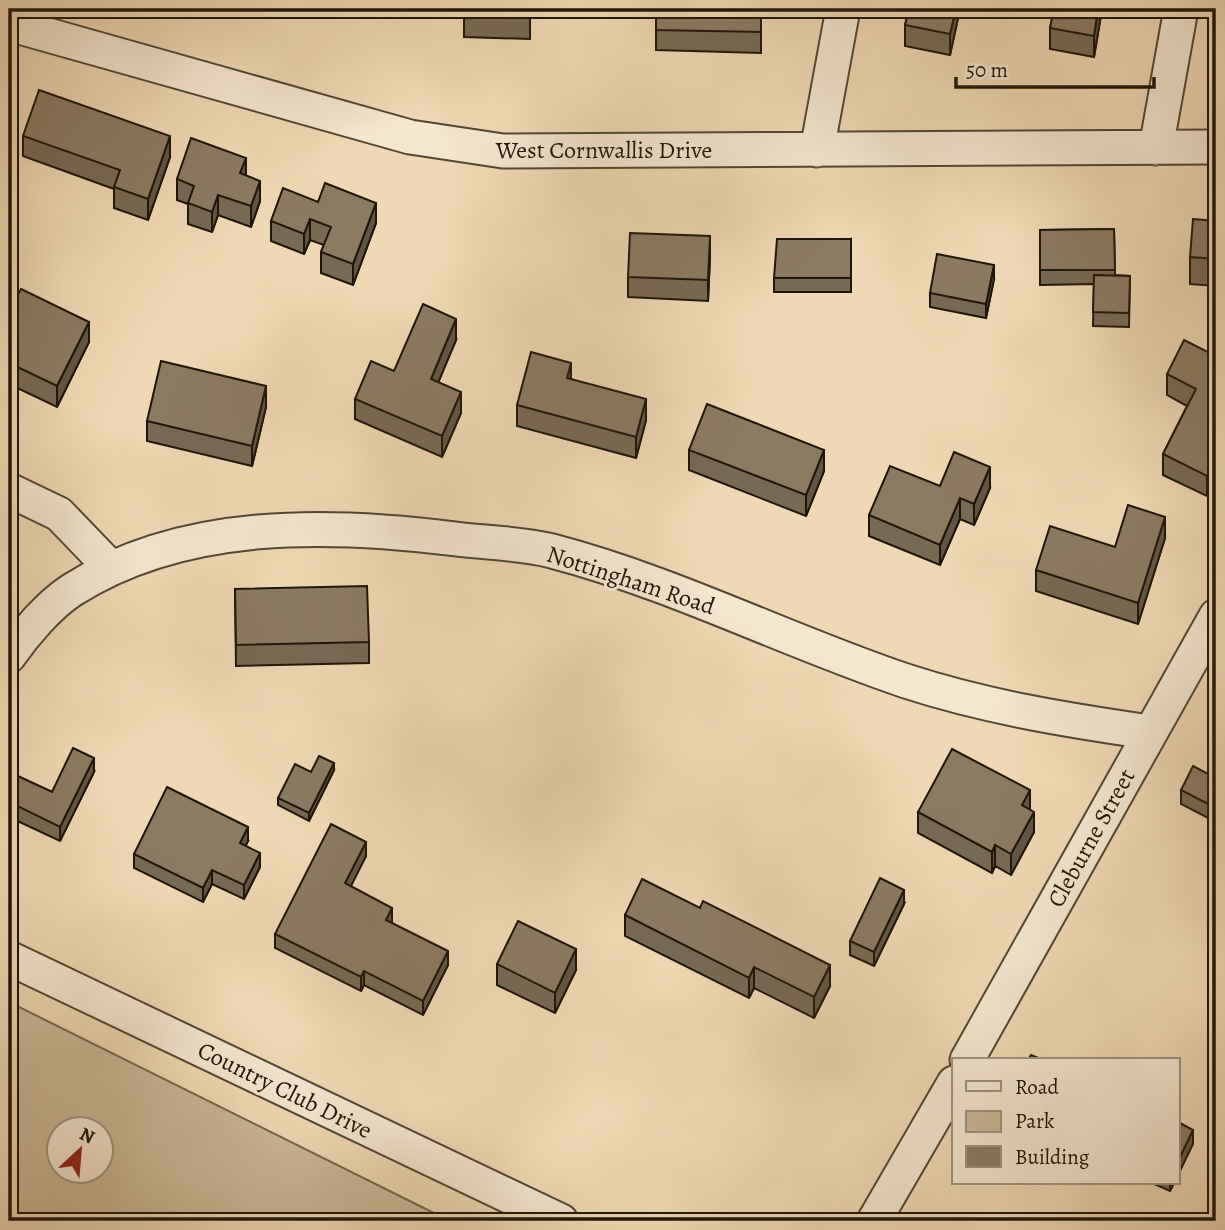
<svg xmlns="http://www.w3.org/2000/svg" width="1225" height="1230" font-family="Alegreya,serif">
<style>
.green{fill:#ccb797;stroke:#766650;stroke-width:2;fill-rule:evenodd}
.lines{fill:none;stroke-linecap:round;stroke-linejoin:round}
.minor-casing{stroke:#534633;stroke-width:37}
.minor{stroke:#f5e6ce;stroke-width:33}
.wall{fill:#786953;stroke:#1f1508;stroke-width:2}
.shaded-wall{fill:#625544;stroke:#1f1508;stroke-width:2}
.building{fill:#8c7a61;stroke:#1f1508;stroke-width:2}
.labels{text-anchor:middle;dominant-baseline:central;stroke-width:6;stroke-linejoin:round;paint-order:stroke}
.street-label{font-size:24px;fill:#1f1508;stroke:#f5e6ce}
</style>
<rect width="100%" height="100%" fill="#f0d8b4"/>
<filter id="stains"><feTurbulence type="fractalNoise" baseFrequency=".00286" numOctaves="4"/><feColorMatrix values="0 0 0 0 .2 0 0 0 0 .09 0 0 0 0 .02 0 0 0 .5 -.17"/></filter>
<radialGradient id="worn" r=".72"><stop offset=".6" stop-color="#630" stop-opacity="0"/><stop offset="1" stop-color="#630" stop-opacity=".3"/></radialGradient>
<path class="green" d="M9,1002l441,219h-441zM60,1128h42v42h-42z"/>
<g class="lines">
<defs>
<path id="minor" d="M9,24l401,113 93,14 713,-4
M1156,148l25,-139
M817,150l26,-141
M9,490l50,24 52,54
M9,656c16,-23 40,-51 63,-66 111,-71 258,-67 384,-51 31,4 65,4 96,12 122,32 235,90 354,130 80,26 160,39 243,51
M9,958l552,263
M967,1060l249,-444
M874,1221l80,-138"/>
</defs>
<use href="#minor" class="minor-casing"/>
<use href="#minor" class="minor"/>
</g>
<path class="wall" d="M283,9h24l-2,7z
M464,9h66v30l-66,-2z
M656,9h105v44l-105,-3z
M896,9h64l-10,46 -45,-9v-21l3,-12 -12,-2z
M1054,9h48l-8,48 -44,-8v-21z
M23,136l147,21 -22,63 -34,-12v-19l-91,-33z
M246,175l14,26 -9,26 -33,-12 -6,17 -24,-8v-20l-11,-4v-21z
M318,202l58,21 -23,62 -32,-12v-21l3,-7 -14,-5 -6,14 -33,-13v-20z
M1216,221v65l-26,-2v-27z
M1114,229l1,46 15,1 -1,51 -36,-1 1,-42 -54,1v-55z
M851,239v53h-77v-14z
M710,257l-2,44 -80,-4v-20z
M994,279l-8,39 -56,-11v-14z
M9,302l80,40 -32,65 -48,-23z
M456,340l-18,42 23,31 -19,44 -87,-38v-20l39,-28z
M1216,356l-9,140 -44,-21v-21l24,-48 -20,-11v-21z
M571,379l75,41 -10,38 -119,-32v-21z
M266,407l-14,59 -105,-25v-20z
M689,450l135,21 -18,45 -117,-46z
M940,486l50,2 -16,37 -14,-6 -20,46 -71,-29v-21z
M1165,538l-27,86 -102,-33v-21l79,-23z
M235,589l134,53v21l-133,3z
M334,770l-25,51 -31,-16v-7l33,-26z
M9,772l43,20 42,-20 -34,69 -51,-24z
M1216,778v44l-35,-18v-14z
M1030,809l4,23 -23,43 -16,-9 -3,7 -74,-40v-21z
M248,841l-3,5 15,21 -16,32 -32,-15 -9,18 -69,-34v-14z
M366,856l-16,30 42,36 -1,1 57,42 -25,50 -59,-30 -3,6 -86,-43v-14z
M904,904l-30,62 -24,-11v-14z
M625,915l205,71 -16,32 -60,-30 -5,10 -124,-62z
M497,964l79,6 -21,43 -58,-28z
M1152,1183h22l-4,8z"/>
<path class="shaded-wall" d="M956,9h4l-10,46v-21z
M1098,9h4l-8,48v-21z
M170,136v21l-22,63v-21z
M246,158v20l-6,-5z
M260,181v20l-9,26v-21z
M218,195v20l-6,17v-20z
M376,203v20l-23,62v-21z
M310,219v21l-6,14v-20z
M710,236v21l-2,44v-21z
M994,265v14l-8,39v-14z
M456,319v21l-25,60v-21z
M89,322v20l-32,65v-21z
M571,363v21l-4,-6z
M266,386v21l-14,59v-20z
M461,392v21l-19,44v-21z
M646,399v21l-10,38v-21z
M824,450v21l-18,45v-21z
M1216,457v21l-9,18v-20z
M990,467v21l-16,37v-21z
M960,498v21l-20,46v-20z
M1165,517v21l-27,86v-21z
M94,758v14l-34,69v-14z
M334,763v7l-25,51v-8z
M1030,790v21l-8,-6z
M1034,812v20l-23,43v-21z
M248,827v14l-8,16v-14z
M366,842v14l-21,42v-15z
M995,845v21l-3,7v-21z
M260,853v14l-16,32v-14z
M212,870v14l-9,18v-14z
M904,890v14l-30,62v-14z
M392,908v14l-6,12v-14z
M576,949v21l-21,43v-20z
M448,951v14l-25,50v-14z
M830,965v21l-16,32v-21z
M754,967v21l-5,10v-20z
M364,971v14l-3,6v-14z
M1193,1130v14l-15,31v-14z
M1170,1183h4l-4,8z"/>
<path class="building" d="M464,9h66v9l-66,-2z
M656,9h105v23l-105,-2z
M909,9h47l-6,25 -45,-9z
M1054,9h44l-4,27 -44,-8z
M39,90l131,46 -22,63 -34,-12 6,-17 -97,-34z
M191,138l55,20 -6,15 20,8 -9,25 -33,-11 -6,17 -24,-9 6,-17 -17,-7z
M325,183l51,20 -23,61 -32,-12 10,-25 -21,-8 -6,15 -33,-13 12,-33 35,14z
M1193,219l23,2v38l-26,-2z
M1114,229l1,41h-75v-40z
M630,233l80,3 -2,44 -80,-3z
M777,239h74v39h-77z
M937,254l57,11 -8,39 -56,-11z
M1094,275l36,1 -1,37 -36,-1z
M21,289l68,33 -32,64 -48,-23v-61l4,2z
M423,304l33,15 -25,60 30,13 -19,44 -87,-37 16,-38 23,10z
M1184,340l32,16v101l-9,19 -44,-22 33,-65 -29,-15z
M531,352l40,11 -4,15 79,21 -10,38 -119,-32z
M161,361l105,25 -14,60 -105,-25z
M707,404l117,46 -18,45 -117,-45z
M954,452l36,15 -16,37 -14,-6 -20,47 -71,-30 21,-49 50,20z
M1128,505l37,12 -27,86 -102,-33 14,-44 65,21z
M367,586l2,56 -133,3 -1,-56z
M73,748l21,10 -34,69 -51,-25v-30l43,20z
M952,749l78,41 -8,15 12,7 -23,42 -16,-9 -3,7 -74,-40z
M319,756l15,7 -25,50 -31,-15 17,-34 16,8z
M1193,766l23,12v30l-35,-18z
M167,787l81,40 -8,16 20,10 -16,32 -32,-15 -9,18 -69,-34z
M331,824l35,18 -21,41 47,25 -6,12 62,31 -25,50 -59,-30 -3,6 -86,-43z
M880,878l24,12 -30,62 -24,-11z
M642,879l58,29 3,-7 127,64 -16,32 -60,-30 -5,11 -124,-63z
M518,921l58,28 -21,44 -58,-29z
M1031,1055l12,5h-15z
M1178,1122l15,8 -15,31z"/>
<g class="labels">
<g class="street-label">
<text x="604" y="150">West Cornwallis Drive</text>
<text transform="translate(631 580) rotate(18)">Nottingham Road</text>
<text transform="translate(1091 838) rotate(-61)">Cleburne Street</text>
<text transform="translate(285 1090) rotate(26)">Country Club Drive</text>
</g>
</g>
<rect width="1225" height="1230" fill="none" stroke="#f0d8b4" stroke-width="35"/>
<rect x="10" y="10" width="1204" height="1209" fill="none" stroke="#1f1508" stroke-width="3.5"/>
<rect x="18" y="18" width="1190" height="1195" fill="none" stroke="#1f1508" stroke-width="2"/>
<rect x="952" y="1058" width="228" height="126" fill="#f5e6ce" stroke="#9f927f" stroke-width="2"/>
<rect x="966" y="1081" width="35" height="10" fill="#f5e6ce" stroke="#9f927f" stroke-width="2"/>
<text x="1015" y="1094" font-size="21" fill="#1f1508">Road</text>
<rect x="966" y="1111" width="35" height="21" fill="#ccb797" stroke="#9f927f" stroke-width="2"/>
<text x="1015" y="1128" font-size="21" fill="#1f1508">Park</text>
<rect x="966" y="1146" width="35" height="21" fill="#8c7a61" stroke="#9f927f" stroke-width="2"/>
<text x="1015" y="1164" font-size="21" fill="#1f1508">Building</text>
<g transform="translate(80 1150) rotate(26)"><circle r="33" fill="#f5e6ce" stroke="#9f927f" stroke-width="2"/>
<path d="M0-5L12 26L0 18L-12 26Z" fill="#8f2418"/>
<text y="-10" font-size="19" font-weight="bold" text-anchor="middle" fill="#1f1508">N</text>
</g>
<path d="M956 77v10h198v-10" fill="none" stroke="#1f1508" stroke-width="3.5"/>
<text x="966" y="77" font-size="21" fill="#1f1508" stroke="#f5e6ce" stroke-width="5" paint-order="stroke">50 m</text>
<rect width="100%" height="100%" filter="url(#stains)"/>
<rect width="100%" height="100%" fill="url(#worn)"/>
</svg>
